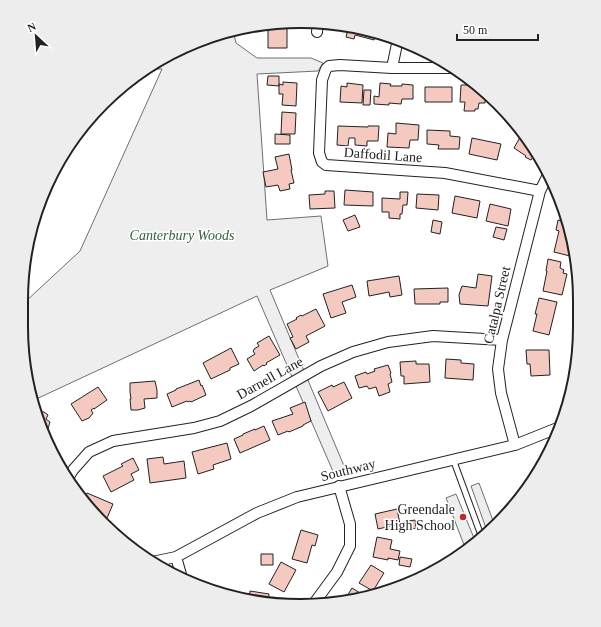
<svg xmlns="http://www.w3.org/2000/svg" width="601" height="627" font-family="'Times New Roman',serif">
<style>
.green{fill:#eee;stroke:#6f6f6f}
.parking{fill:#ededed;stroke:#6f6f6f}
.building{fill:#f3c9c0;stroke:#222}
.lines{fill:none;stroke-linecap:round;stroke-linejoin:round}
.service-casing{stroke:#222;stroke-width:7}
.minor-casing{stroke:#222;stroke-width:12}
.service{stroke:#fff;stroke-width:5}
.minor{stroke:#fff;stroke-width:10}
.poi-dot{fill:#c62828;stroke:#fff;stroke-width:1.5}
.labels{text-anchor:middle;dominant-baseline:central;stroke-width:3;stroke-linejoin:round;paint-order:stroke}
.street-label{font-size:14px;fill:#222;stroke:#fff}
.park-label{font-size:14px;font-style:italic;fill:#2f5e38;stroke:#fff}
.poi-label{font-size:14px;fill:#222;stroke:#fff;text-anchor:end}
.rim{fill:none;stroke:#222;stroke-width:2}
</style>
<rect width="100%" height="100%" fill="#fff"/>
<path class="green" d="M233,30l3,13 21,15h54l12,5 -5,8 -61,3 10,146 54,-4 7,50 -58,24 77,183 -12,3 -78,-180 -225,105 -6,-20 -2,-78 56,-52 82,-182h-15l6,-4h9l1,-7 14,-8 51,-19z"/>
<path class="parking" d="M479,483l16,43 -3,3 -5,2 -16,-45z
M456,494l20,49 -10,7 -20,-52z"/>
<path class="building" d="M282,22h5v26h-19v-24z
M349,26l27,6 -2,8 -19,-5 -1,4 -8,-2z
M268,76h11v10l-12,-1z
M283,82l14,1 -1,23 -14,-1 1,-11h-4v-10l4,1z
M347,83l16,2 -1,18 -22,-1 1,-16 6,1z
M380,83l11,1 -1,2h12v-2l11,1v14h-11l-1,5 -12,-1v2l-15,-1v-8l5,1z
M461,85h13v2h6l5,3 1,1 -1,12h-6l-1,6h-3v2h-11l1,-9h-5z
M425,87h27v15h-27z
M364,90h7l-1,15h-7z
M282,112l14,1 -1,21h-14z
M396,123l23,2 -1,15h-8l-1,8 -22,-1 1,-14 8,1z
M338,126l30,1v-1h11l-1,15h-11v5l-12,-1v-7h-6l-1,8 -11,-1z
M427,130l23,1v5l10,1 -1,12h-21l1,-4 -12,-1z
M523,132l13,20 -5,8 -6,-3 1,-1 -12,-8z
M275,134l15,1v9h-15z
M472,138l29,6 -4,16 -28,-6z
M289,154l3,16h-1l3,13 -5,1 1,5 -10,2 -2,-6 -12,2 -3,-15 15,-3 -3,-12z
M345,190l28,2v14l-29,-1z
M325,191h9l1,17 -25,1 -1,-14 16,-1z
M400,192h8l-1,13h-4l-1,9h-2v5l-11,-1v-6h-7v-14l18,1z
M417,194l22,1 -1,15 -22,-2z
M455,196l25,5 -3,17 -25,-5z
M490,204l21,5 -3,17 -22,-5z
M355,215l5,12 -12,4 -5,-11z
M433,220l9,2 -2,12 -9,-2z
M558,220l11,3 1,5 3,17 -1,3 2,1v6l-3,-1 -1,2 -16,-4 5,-21 -3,-1z
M496,227l11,2 -3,11 -11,-3z
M548,259l13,3 -1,6 4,2 -1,3 4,1 -5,21 -19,-4 4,-20h-1z
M478,274l14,2 -4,30 -28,-2 -1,-9 3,-9 14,2z
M399,276l3,19 -12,2 -1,-5 -20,4 -2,-15z
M352,285l4,12 -14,5 4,11 -15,5 -8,-24z
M448,288v14h-8v2h-25l-1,-15z
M539,298l18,4 -8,33 -16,-4 4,-17h-2z
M316,309l9,17 -19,10 3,6 -13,7 -6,-11 3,-1 -6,-13 10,-5 -1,-1 5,-3 1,1z
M269,336l11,19 -14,8 1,1 -3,2 -1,-1 -9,6 -7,-12 8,-5 -2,-3 1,-1v-1l5,-3 -2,-3z
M231,348l8,16 -9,4v2l-19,9 -8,-16z
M526,350h23l1,25 -19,1 -1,-12h-3z
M446,359l15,1v3l13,1 -1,16 -28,-2z
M416,361v3h13l1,18 -26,2v-8h-3l-1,-14z
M388,365l3,8 -1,1 2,8 -4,2 2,8 -11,4 -3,-9 -7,2 -2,-3 -8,2 -4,-12 11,-4 1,2 8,-3 -1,-2z
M199,380l2,6 1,-1 4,10 -15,7 -1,-1 -2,1 -1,-1 -15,6 -5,-13 9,-4v-1z
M155,381l2,9v8l-13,1 1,9 -7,2h-7l-1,-11h1l-1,-7v-9z
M344,382l8,16 -24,13 -10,-19 14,-7 1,2z
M98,387l9,13 -13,9v-1l-3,2 2,3 -4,5 -7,3 -11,-17z
M305,402l6,19 -8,4v1l-14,6 -1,-1 -10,4 -6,-14 21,-7 -3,-6z
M38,411l6,1 4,3 -2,4 4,3 -3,10 2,15 -7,-13 -5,-19z
M264,426l6,14 -30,13 -6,-14 9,-4v-1l12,-5v1z
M227,443l4,16 -18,6 1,4 -16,5 -6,-22z
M163,457l1,7 20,-3 2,17 -36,5 -3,-24z
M133,458l6,12 -8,4 3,6 -23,12 -8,-16 20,-10 -2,-2z
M87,493l26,11 -6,14 -12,-5 -11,-13z
M397,509l3,15 -22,5 -3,-15z
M415,520l1,8 -11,2 -2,-8z
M301,530l17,5 -3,11 -3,-1 -5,18 -15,-4z
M377,537l15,3 -2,9 10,2 -2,9 -10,-2v2l-15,-3z
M261,554h12v11h-12z
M400,557l12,2 -2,8 -11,-2z
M281,562l15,8 -12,22 -15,-8z
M371,565l13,8 -11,18 -14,-8z
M352,588l13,8 -2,2 -19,3z
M250,591l19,3 -1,10 -19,-4z"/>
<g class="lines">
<defs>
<path id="service" d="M453,459l29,79"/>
<path id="minor" d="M317,32l1,-9
M392,68l6,-29
M454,68h-62l-52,-3 -11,1 -3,3 -4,11 -3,73 3,9 4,3 119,8 95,18
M515,445l-14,-52 -3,-24 4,-29 38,-149 9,-18
M67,480l6,-10 16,-18 24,-11 81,-13 26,-7 31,-15 70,-40 32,-14 35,-10 45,-6 69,4
M176,557l6,21
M152,562l24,-5 81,-44 40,-16 218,-52 45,-18
M315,605v-3l22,-30 13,-26v-22l-11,-38"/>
</defs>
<use href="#service" class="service-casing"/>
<use href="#minor" class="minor-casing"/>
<use href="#service" class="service"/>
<use href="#minor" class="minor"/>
</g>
<circle class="poi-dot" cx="463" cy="517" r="4"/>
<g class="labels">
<g class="street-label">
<text transform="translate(383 155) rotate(4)">Daffodil Lane</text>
<text transform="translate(497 305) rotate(-77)">Catalpa Street</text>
<text transform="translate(270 378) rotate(-29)">Darnell Lane</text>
<text transform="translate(348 470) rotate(-14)">Southway</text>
</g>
<g class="park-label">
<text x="182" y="235">Canterbury Woods</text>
</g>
<g class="poi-label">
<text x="455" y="509">Greendale<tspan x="455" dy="16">High School</tspan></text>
</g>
</g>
<path d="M0 0H601V627H0ZM300 28H301A272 272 0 0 1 573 300V327A272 272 0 0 1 301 599H300A272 272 0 0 1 28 327V300A272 272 0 0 1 300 28Z" fill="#ededed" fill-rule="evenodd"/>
<path class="rim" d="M300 28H301A272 272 0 0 1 573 300V327A272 272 0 0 1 301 599H300A272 272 0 0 1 28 327V300A272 272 0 0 1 300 28Z"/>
<g transform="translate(36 36) rotate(334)" stroke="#ffffff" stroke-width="3" paint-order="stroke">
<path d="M0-3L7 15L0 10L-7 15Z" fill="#222222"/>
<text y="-6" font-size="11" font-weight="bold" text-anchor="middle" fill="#222222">N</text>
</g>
<path d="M457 34v6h81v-6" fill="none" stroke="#222222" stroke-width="2"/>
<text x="463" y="34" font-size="12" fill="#222222" stroke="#ffffff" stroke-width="3" paint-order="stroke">50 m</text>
</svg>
